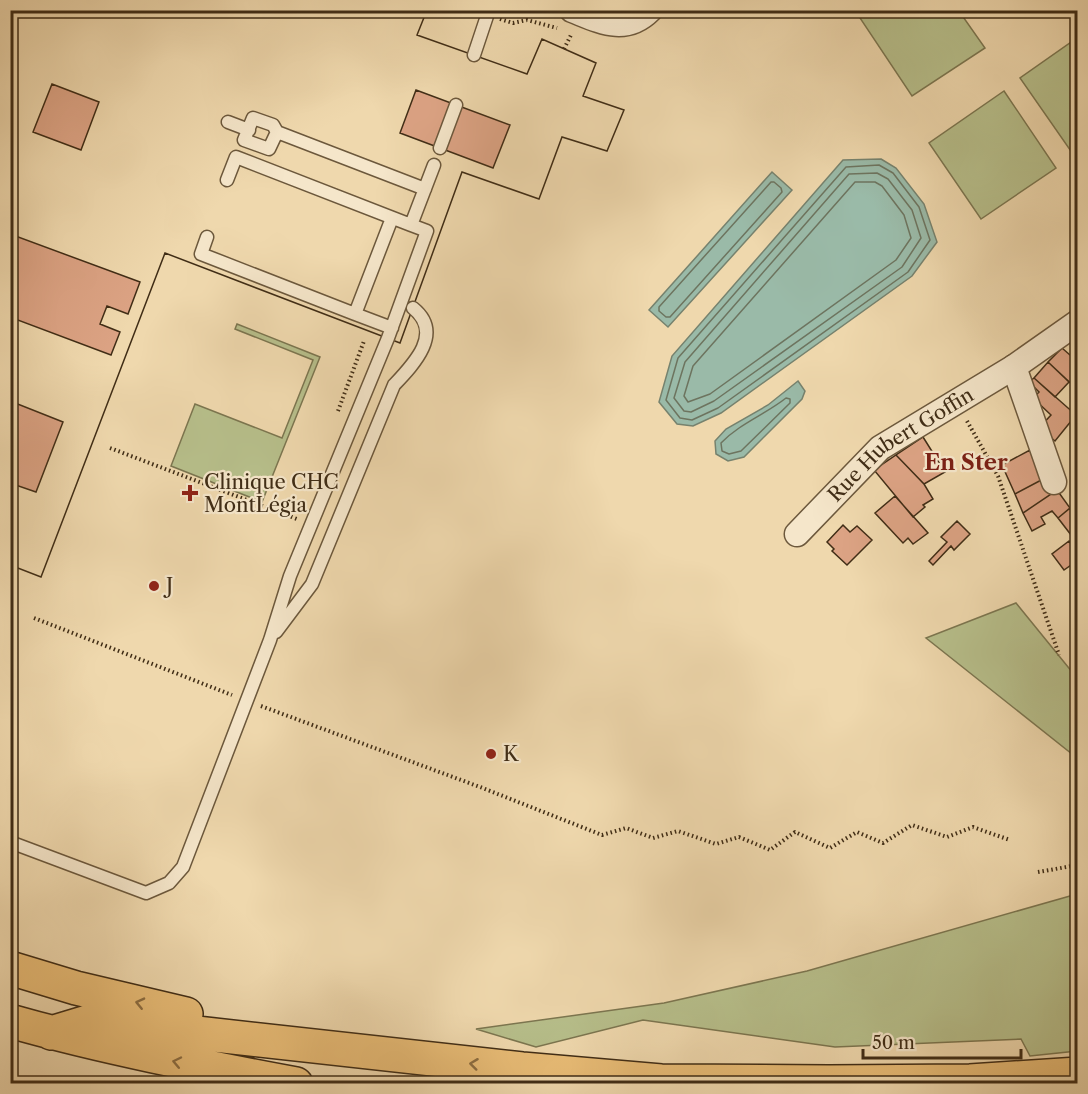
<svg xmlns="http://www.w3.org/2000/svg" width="1088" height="1094" font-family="'Libre Caslon Text',serif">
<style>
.green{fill:#b7bf8b;stroke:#7c7650;stroke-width:1.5}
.water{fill:#9abaa8;stroke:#76826e;stroke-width:1.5}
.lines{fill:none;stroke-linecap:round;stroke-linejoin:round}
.shore{stroke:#6d745f;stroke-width:1.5}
.building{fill:#dca384;stroke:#402d16;stroke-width:1.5;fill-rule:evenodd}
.service-casing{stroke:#6c583c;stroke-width:15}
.minor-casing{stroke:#6c583c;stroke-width:27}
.motorway-casing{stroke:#402d16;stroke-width:36}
.path{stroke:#402d16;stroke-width:4;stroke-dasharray:1.5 3;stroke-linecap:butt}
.service{stroke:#f5e6ca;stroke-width:12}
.minor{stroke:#f5e6ca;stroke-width:24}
.motorway{stroke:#e8bc76;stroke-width:33}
.oneway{stroke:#8c6d41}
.poi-dot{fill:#8f2418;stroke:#f5e6ca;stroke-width:2}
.labels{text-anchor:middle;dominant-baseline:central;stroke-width:4.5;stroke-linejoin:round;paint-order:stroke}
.street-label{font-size:20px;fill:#402d16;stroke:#f5e6ca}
.poi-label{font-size:20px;fill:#402d16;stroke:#f5e6ca;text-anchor:start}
.quarter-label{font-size:22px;font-weight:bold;fill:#7a1f14;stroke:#f5e6ca}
</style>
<rect width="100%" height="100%" fill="#efd8ad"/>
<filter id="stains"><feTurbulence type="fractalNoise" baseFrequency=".00333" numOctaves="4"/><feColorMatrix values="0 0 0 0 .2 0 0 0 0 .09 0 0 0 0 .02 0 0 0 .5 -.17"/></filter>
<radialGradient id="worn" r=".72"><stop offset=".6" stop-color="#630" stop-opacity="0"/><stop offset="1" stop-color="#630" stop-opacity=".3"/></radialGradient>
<path class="green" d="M871,10l88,1 26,37 -73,48 -52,-78z
M1077,38l1,117 -3,2 -55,-79z
M1004,91l52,77 -75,51 -52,-76z
M237,324l83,33 -58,145 -91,-36 24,-62 87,34 31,-78 -78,-31z
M1016,603l61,75v80l-151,-120z
M1077,894v157l-47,5 -9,-17 -186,8 -192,-27 -107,27 -60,-18 188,-26 143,-32z"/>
<path class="water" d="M881,159l15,9 28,36 13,38 -25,34 -191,137 -28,13 -16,-2 -18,-22 13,-46 171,-196z
M772,172l20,18 -124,137 -19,-17z
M798,381l7,10 -3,8 -58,58 -16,4 -12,-7 -1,-13 11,-12 42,-24z"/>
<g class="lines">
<path class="shore" d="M879,165l14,8 26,34 11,33 -22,32 -190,136 -26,12 -12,-2 -14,-18 12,-42 168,-191z
M877,173l11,6 24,31 9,28 -19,29 -188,134 -23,11 -7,-1 -10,-13 11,-36 164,-188z
M771,182h3l7,6 1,4 -112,125h-4l-7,-6v-4z
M855,182h20l7,4 22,29 7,23 -15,22 -186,134 -22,8 -4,-6 9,-30z
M786,398l4,1v4l-49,48 -12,3 -7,-3 -1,-8c18,-19 45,-29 65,-45z"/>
</g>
<path class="building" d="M10,10h417l-10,25 110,39 15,-35 54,24 -13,33 41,14 -17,41 -45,-14 -23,62 -77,-27 -62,171 -235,-90 -124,324 -31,-12v-82l26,9 27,-70 -53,-21v-84l101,38 9,-23 -20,-8 7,-18 21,8 12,-32 -130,-48zM52,84l47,18 -18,48 -48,-18zM416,90l94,35 -17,43 -93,-35z
M10,10h417l-10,25 110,39 15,-35 54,24 -13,33 41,14 -17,41 -45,-14 -23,62 -77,-27 -62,171 -235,-90 -124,324 -31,-12z
M1062,348l16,14v28l-30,-28z
M1048,362l21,20 -14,15 -21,-19z
M1034,378l42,37 -21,26 -16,-13 12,-13 -18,-17 6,-6 -10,-10z
M923,437l22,35 -21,12 -28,-29z
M1030,450l17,27 -32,17 -13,-29z
M896,455l28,29 9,15 -10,6 2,2 -12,10 -39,-47z
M1047,477l10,13 -34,23 -8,-19z
M1057,490l13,18 -12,10 -6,-7 -11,6 4,7 -13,7 -9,-18z
M895,496l33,37 -15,11 -5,-6 -5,5 -28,-30z
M1070,508l8,9v27l-20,-26z
M957,521l13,13 -16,16 -3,-4 -18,19 -4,-4 18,-19 -6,-5z
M843,525l7,7 7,-6 15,14 -25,25 -15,-14 2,-2 -7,-7z
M1069,541l9,12v7l-14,10 -12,-16z"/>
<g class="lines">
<defs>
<path id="service" d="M474,55l15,-45
M228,122l21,8
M277,132l-8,17 -25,-9 9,-22 20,7 4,7 148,57
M440,148l16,-43
M227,180l9,-23 175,68
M207,237l-6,17 154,60
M392,328l-37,-14 37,-96
M276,632l36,-48 82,-199c20,-21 50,-52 19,-77
M10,842l136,51 23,-10 14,-16 87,-227 20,-64 98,-238 39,-107 -16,-6 23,-60"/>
<g id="minor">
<path d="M572,10c28,11 53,25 78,0"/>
<path d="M1014,367l40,115"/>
<path id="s1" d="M797,534l83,-86 134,-81 64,-45"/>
</g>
<path id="motorway" d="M10,968l66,20 110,26
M10,1021c95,27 190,45 286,63
M51,1033l43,-13 58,8 370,41 139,12 168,1 141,-1 108,-7"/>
</defs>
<use href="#service" class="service-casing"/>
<use href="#minor" class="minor-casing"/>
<use href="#motorway" class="motorway-casing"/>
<path class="path" d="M500,19l13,4 14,-3 30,8
M564,49l8,-16
M338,411l26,-70
M967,421l31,55 61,179
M110,448l187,71
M34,618l198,77
M261,706l219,81 122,48 24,-7 27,10 25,-7 38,13 23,-7 31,13 25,-18 35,16 27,-16 26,11 29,-18 35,12 26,-10 37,13
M1038,872l40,-7"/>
<use href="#service" class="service"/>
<use href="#minor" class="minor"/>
<use href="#motorway" class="motorway"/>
</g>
<defs><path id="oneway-chevron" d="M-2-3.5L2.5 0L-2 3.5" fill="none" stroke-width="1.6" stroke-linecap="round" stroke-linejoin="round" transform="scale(1.5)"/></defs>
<g class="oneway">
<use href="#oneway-chevron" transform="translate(140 1003) rotate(-167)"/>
<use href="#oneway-chevron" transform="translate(177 1062) rotate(-168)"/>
<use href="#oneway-chevron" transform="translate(474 1064) rotate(-173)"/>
</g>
<g class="poi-dot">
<path d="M187 484h6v6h6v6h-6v6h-6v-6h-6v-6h6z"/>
<circle cx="154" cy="586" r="6"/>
<circle cx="491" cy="754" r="6"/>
</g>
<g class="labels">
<g class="street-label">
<text stroke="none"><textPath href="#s1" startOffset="138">Rue Hubert Goffin</textPath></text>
</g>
<g class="poi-label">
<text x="204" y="482">Clinique CHC<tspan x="204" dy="23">MontLégia</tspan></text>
<text x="166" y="586">J</text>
<text x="503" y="754">K</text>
</g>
<g class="quarter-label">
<text x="966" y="462">En Ster</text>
</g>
</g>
<rect width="1088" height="1094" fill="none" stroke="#efd8ad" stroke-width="36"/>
<rect x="12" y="12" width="1064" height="1070" fill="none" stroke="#402d16" stroke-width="3"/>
<rect x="18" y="18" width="1052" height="1058" fill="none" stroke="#402d16" stroke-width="1.5"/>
<path d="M863 1049v9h158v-9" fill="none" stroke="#402d16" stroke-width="3"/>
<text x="872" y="1049" font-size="18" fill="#402d16" stroke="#f5e6ca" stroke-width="4.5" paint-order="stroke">50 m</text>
<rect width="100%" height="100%" filter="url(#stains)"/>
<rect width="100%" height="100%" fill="url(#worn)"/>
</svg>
